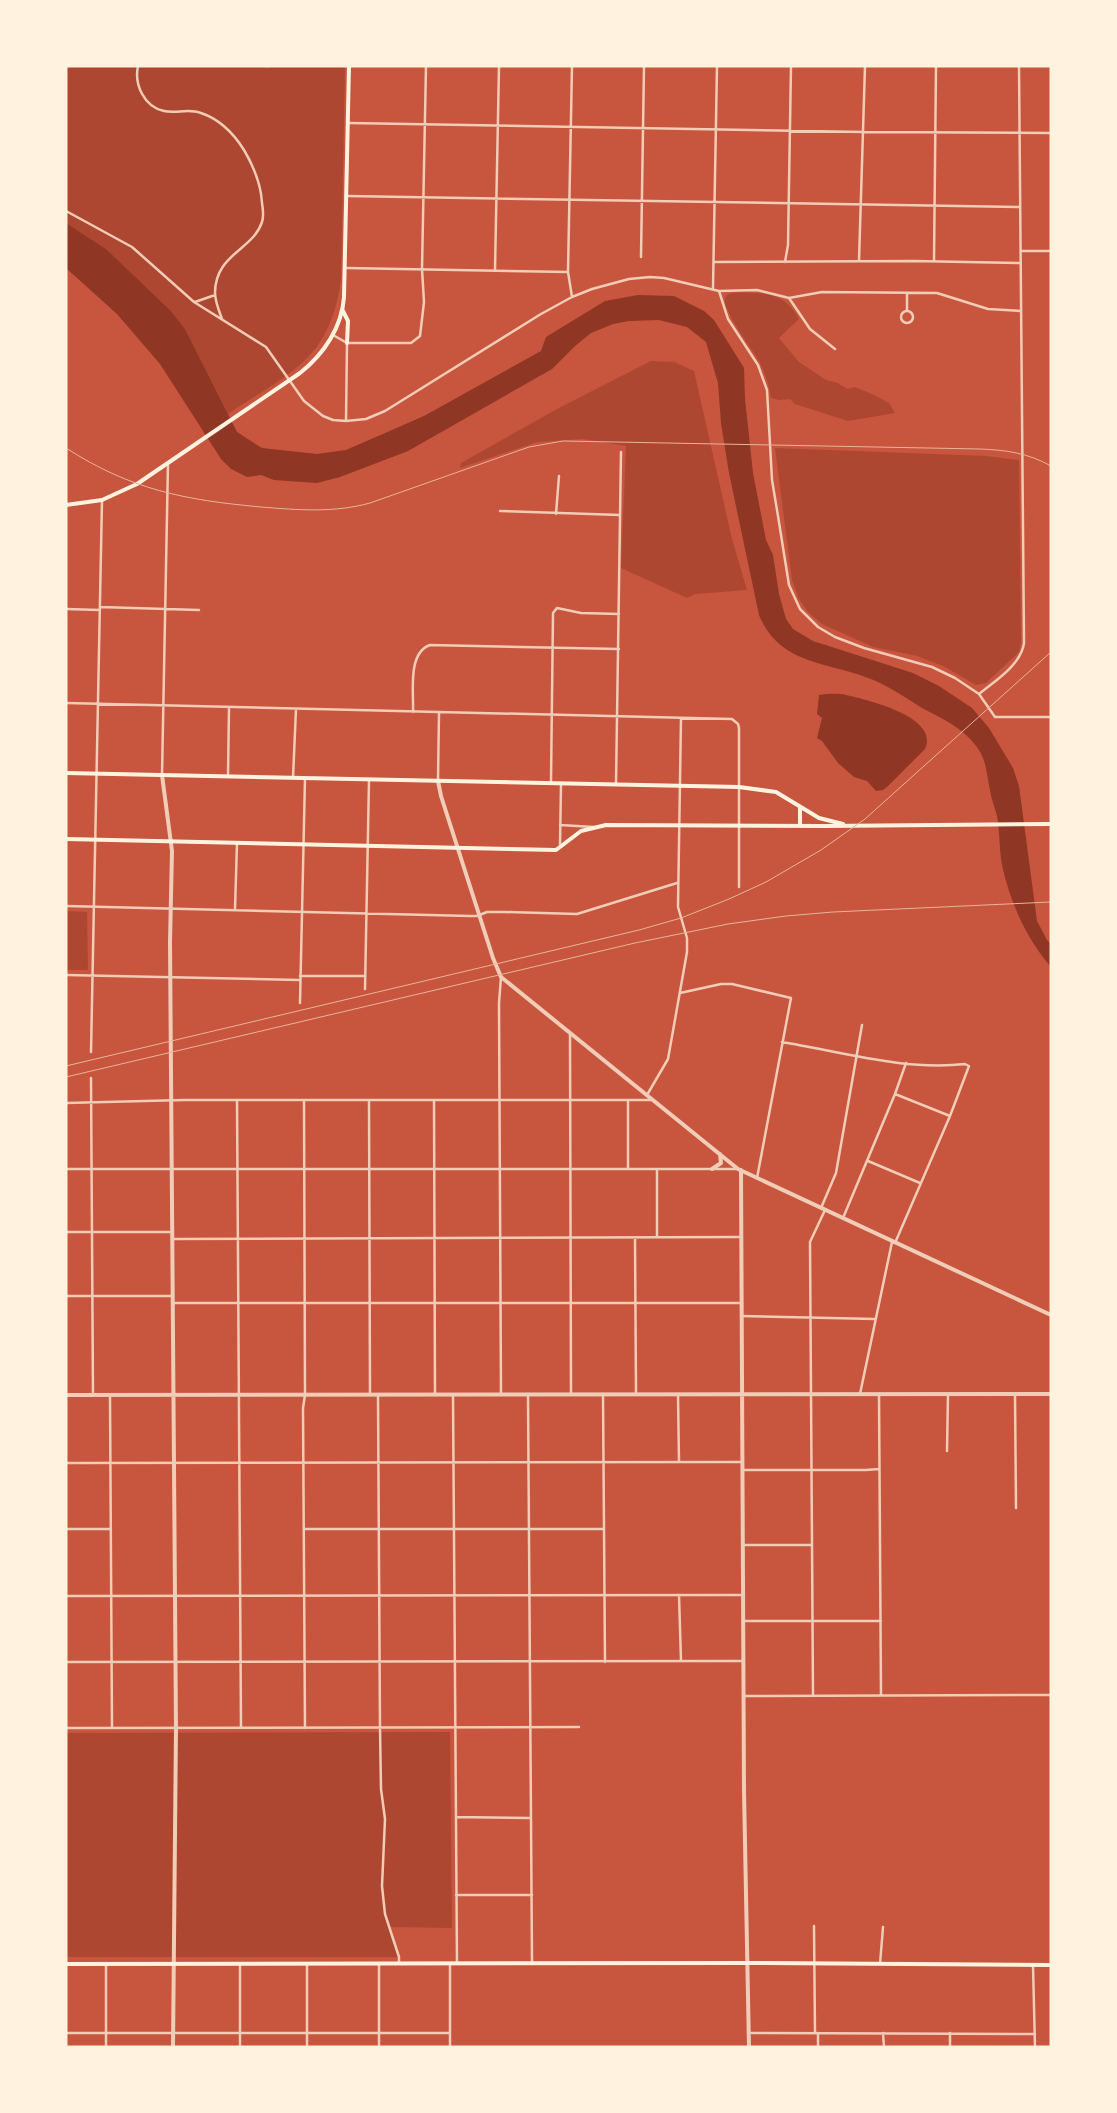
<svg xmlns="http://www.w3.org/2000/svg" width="1117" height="2113" font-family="Manrope,sans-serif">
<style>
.green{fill:#ae4732}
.water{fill:#8f3625}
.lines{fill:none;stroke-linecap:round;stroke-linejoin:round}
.minor{stroke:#f1ccb7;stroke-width:2.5}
.tertiary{stroke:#f1ccb7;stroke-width:4}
.secondary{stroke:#fff3e0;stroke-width:4}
.rail{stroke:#e9b49f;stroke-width:1}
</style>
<rect width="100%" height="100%" fill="#c8553d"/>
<path class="green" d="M66,66h279l-4,213c-11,82 -51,93 -113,135l-43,-85 -14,-18 -65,-62 -40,-26z
M753,293c22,0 36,7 46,26l-20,19 20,24 27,18 12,3 9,6 8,-2 17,7 17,9 6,10 -47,8 -53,-17 -5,-5 -11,1 -8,-2c-2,-13 -6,-26 -12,-37 -6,-11 -41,-56 -33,-65 5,-5 21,-3 27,-3z
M651,361l23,1 20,9 38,168 15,51 -52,4 -8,4 -66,-30 5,-122 -43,-7 -46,3 -77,26 1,-5 98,-55z
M775,448l211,8 33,4 2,181 -2,11 -33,31 -10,2 -33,-19 -26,-10 -44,-9 -51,-23 -14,-12 -9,-13 -7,-19z
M66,911l21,1 1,58h-22z
M450,1732l2,196 -62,-1 9,30h-333v-224z"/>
<path class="water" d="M66,223l40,26 65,62 14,18 52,103 25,16 55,6 29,-4 78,-34 117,-65 5,-14 59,-36 33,-6 36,1 30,15 10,9 30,48 1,31 8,74 13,67 7,15 6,39 7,25 7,10 20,12 100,32 26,13 33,22 17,20 24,40 6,18 18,135 10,19 4,4v23c-25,-29 -41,-65 -49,-102 -3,-16 -2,-33 -5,-49 -2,-9 -6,-17 -7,-26 -5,-24 -3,-35 -23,-54 -12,-12 -30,-20 -45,-28 -14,-9 -28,-18 -42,-25 -45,-22 -99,-14 -121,-68l-30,-142 -8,-50 -3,-40 -12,-41 -19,-15 -28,-7 -30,1 -16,3 -22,9 -16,13 -23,23 -144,82 -68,26 -23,6 -43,-3 -13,-5 -14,2 -16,-8 -10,-10 -61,-95 -43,-50 -51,-46z
M819,695c8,-1 18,-2 27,0 22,5 94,22 79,54l-37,37 -5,4 -7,1 -9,-10 -13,-4 -16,-14 -16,-22 -5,-3 5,-20 -5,-4z"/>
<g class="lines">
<path class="minor" d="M138,66c-4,18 6,41 26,45 12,3 24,-3 37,2 18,6 33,21 43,37 10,17 17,33 18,53 1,6 2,13 0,19 -9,28 -47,32 -47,71 0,8 4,18 7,26
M266,66h2
M572,66l-4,206 4,25
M349,123l515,9 187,1
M347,196l673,11
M66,211l66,36 62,55 72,45 38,54 19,15 10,4 13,1 20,-2 19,-8 156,-97 31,-17 20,-8 37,-10 21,-2 14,1 55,13 9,28 30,46 9,25 5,90 6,36 11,69 11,24 18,18 17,10 29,11 68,19 23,11 24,16 16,23h56
M1021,251h30
M641,257l3,-191
M859,261l6,-195
M934,261l2,-195
M714,262l200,-1 106,2
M785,262l3,-17 3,-179
M346,268l222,4
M495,270l4,-204
M713,288l4,-222
M719,291l38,-1 32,8 33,-6 115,1 51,16 33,2
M907,293v17
M789,298l21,31 25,20
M195,302l20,-7
M901 317a6 6 0 1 1 12 0a6 6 0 1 1-12 0Z
M333,335l14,8h64l9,-7 4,-34 -2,-33 4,-203
M346,421l1,-78
M500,511l120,4
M556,514l3,-38
M100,607l99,3
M66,609l34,1
M979,694c16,-13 42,-29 45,-51l-5,-577
M66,703l666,16 6,5 1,4v159
M413,712c1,-19 -6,-59 17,-67l189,4
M162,775l6,-312
M228,776l1,-68
M293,778l3,-69
M438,780l1,-67
M551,782l2,-169 4,-5 24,5 38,1
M616,784l5,-332
M560,825l34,2
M560,845l1,-61
M66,906l404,10h7l10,-4h18l72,2 100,-31
M235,909l2,-66
M66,975l234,5
M300,976h65
M501,977l-2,26 2,391
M365,989l4,-209
M680,993l41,-9h11l59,14 -34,180
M300,1003l5,-225
M570,1034l1,360
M782,1042c60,10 123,29 183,22l4,2 -19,50 -55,127
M91,1052l11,-552
M91,1078l2,317
M895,1094l55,22
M647,1095l21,-36 19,-107v-14l-9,-31 3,-189
M237,1100l4,628
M304,1100l1,295 -2,13 2,320
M369,1100l1,295
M434,1100l1,295
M66,1103l118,-3h468
M868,1161l52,22
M628,1168v-68
M66,1169h670
M657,1169v68
M821,1208l15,-35 26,-148
M843,1218l52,-124 11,-31
M66,1232h106
M635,1238l1,156
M173,1239l568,-2
M66,1296h106
M173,1303h569
M741,1316l134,3
M528,1394l4,569
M603,1394l2,268
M678,1394l1,68
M860,1394l32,-152
M879,1394l2,301
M1015,1394l1,114
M110,1395l2,333
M378,1395l2,333 1,61 4,30 -3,67 3,28 14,43v6
M453,1395l4,568
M947,1451l1,-57
M66,1463l676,-1
M743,1470h123l13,-1
M66,1529h44
M304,1529h300
M743,1545h69
M679,1595l2,66
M66,1596l676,-1
M743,1621h138
M66,1662l678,-1
M813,1695l-3,-453 15,-32
M744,1696l307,-1
M66,1728l513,-1
M456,1817l75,1
M456,1895h76
M814,1926l1,107
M379,1964v83
M880,1964l3,-37
M307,1965v82
M1033,1965l2,82
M66,2033h384
M748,2033l287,1
M818,2033v14
M883,2033l1,14
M950,2033v14
M106,2047v-83
M240,2047v-83
M450,2047v-83"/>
<path class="tertiary" d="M162,775l10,76 -2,91 6,786 -3,319
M438,781l3,15 52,162 8,19 237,192 313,146
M712,1169l9,-6 -1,-9
M741,1170l3,621 5,256
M66,1395l985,-1"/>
<path class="secondary" d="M343,311l5,10 -1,22
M66,505l36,-5 35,-16 163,-111c24,-19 42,-46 44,-76l5,-231
M66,773l673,14 37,5 43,26 24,6
M800,826v-19
M66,839l490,11 25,-19 25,-6 219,1 226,-2
M66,1964l690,-1 295,2"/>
<path class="rail" d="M66,448c65,42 119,52 195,59 37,3 73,6 109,-4l159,-56 34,-6 417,8c26,1 48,4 71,17
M66,1066l573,-136 42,-12 48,-19 37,-17 55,-32 44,-31 186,-167
M66,1077l569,-134 93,-19 58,-8 47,-4 218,-10"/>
</g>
<rect width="1117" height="2113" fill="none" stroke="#fff3e0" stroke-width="135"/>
</svg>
